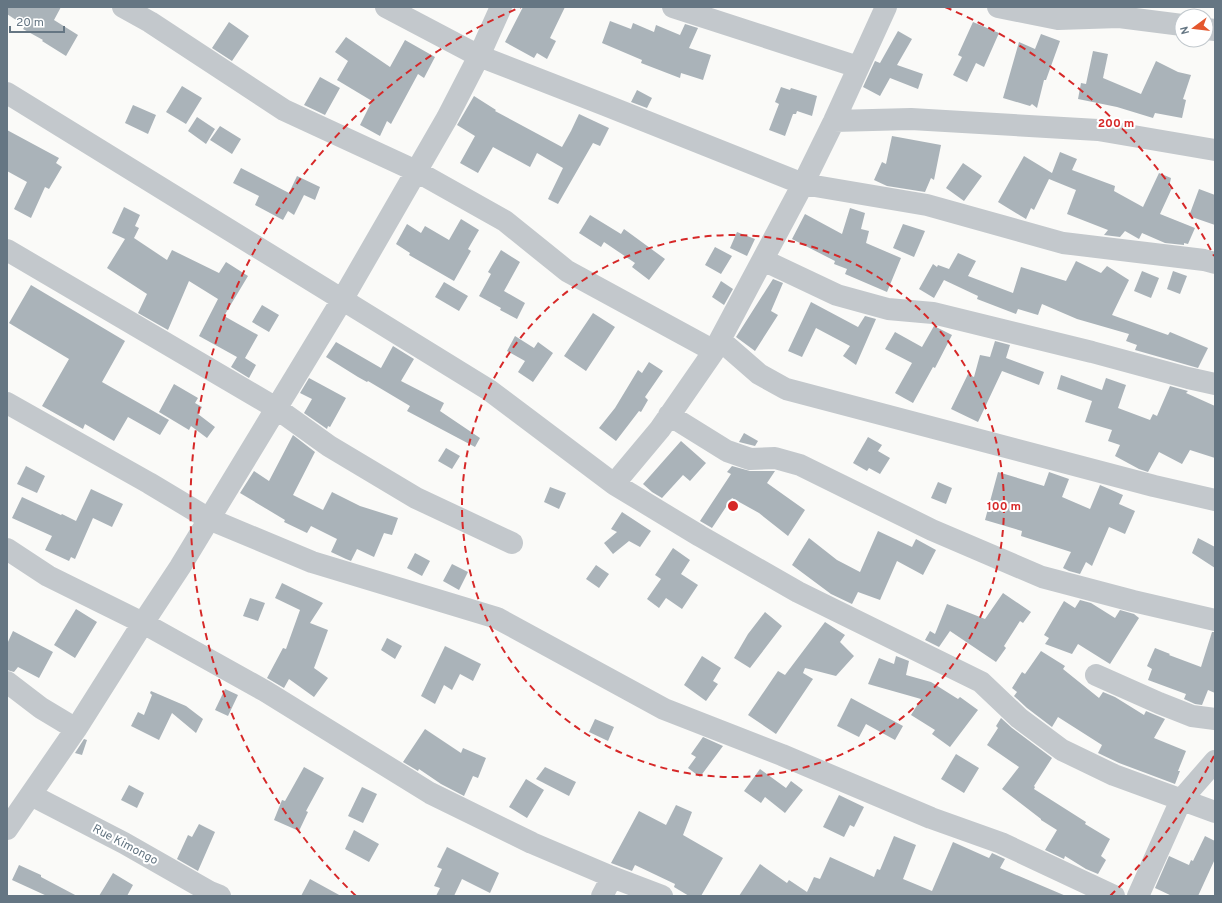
<svg xmlns="http://www.w3.org/2000/svg" width="1222" height="903" font-family="Overpass,sans-serif">
<style>
.building{fill:#aab3b9}
.lines{fill:none;stroke-linecap:round;stroke-linejoin:round}
.minor{stroke:#c3c8cc;stroke-width:22}
.ring{fill:none;stroke:#d62828;stroke-width:2;stroke-dasharray:7 5}
.labels{text-anchor:middle;dominant-baseline:central;stroke-width:4;stroke-linejoin:round;paint-order:stroke}
.street-label{font-size:12px;fill:#657683;stroke:#fff}
.centre{fill:#d62828;stroke:#fff;stroke-width:2}
.ring-label{font-size:12px;text-anchor:middle;font-weight:bold;fill:#d62828;stroke:#fff;stroke-width:4;stroke-linejoin:round;paint-order:stroke}
</style>
<rect width="100%" height="100%" fill="#fafaf8"/>
<path class="building" d="M7,7h54l-7,13 24,15 -12,21 -24,-15 1,-1 -20,-11 2,-3 -18,-12z
M523,7h42l-15,31 6,3 -9,18 -10,-6 -3,5 -29,-16z
M610,21l21,8 2,-6 21,9 2,-7 24,10 5,-11 13,4 -9,20 22,7 -8,25 -22,-7 -1,5 -39,-15 1,-3 -40,-17z
M229,22l20,14 -17,25 -20,-13z
M973,22l26,11 -15,34 -8,-4 -9,19 -14,-7 9,-18 -4,-2z
M898,31l14,8 -15,26 26,9 -5,15 -28,-11 -10,18 -17,-9 12,-26 5,2z
M1041,34l19,7 -14,39h-2l-7,28 -5,-4 -2,2 -27,-8 16,-56 16,7z
M346,37l44,30 15,-27 30,17 -11,21 -6,-4 -27,50 -4,-3 -7,15 -20,-11 12,-24 -35,-21 11,-19 -13,-9z
M1093,51l15,3 -5,24 38,16 15,-33 22,11 13,3 -8,24 3,1 -4,18 -27,-5 -2,5 -36,-11 -39,-8 3,-16 5,1z
M320,77l20,11 -15,27 -21,-10z
M182,86l20,12 -16,26 -20,-12z
M781,87l9,3 1,-2 26,8 -5,20 -15,-5 -1,3h-3l-8,22 -16,-6 10,-26 -4,-2z
M637,90l15,8 -5,10 -16,-6z
M474,96l22,14 -1,1 67,36 9,-16 8,-17 30,14 -9,18 -7,-3 -35,61 -10,-5 15,-31 -26,-15 -7,14 -37,-20 -15,26 -18,-10 15,-27 -18,-11z
M133,105l23,10 -8,19 -23,-11z
M197,117l18,12 -9,15 -18,-13z
M220,126l21,13 -9,15 -22,-14z
M7,130l52,28 -3,5 6,4 -13,22 -4,-2 -14,31 -17,-9 13,-27 -20,-11z
M892,136l49,9 -7,35 -3,-2 -6,14 -38,-6 -13,-6 8,-18 4,2z
M1060,152l17,7 -5,11 43,16 -1,5 29,16 16,-34 12,5 -2,9 3,1 -12,26 35,14 -7,16 -4,-1v2l-19,-2 -23,-10 -3,6 -14,-8 -5,6 -16,-2 4,-5 -41,-16 9,-24 -27,-11 -15,31 -3,-2 -5,11 -28,-17 26,-46 28,17z
M963,163l19,13 -18,25 -18,-13z
M241,168l48,25 8,-17 23,11 -5,13 -11,-5 -10,20 -6,-4 -5,9 -28,-15 4,-9 -26,-13z
M1199,189l16,6v30l-26,-9z
M124,207l16,8 -5,11 4,2 -5,10 33,22 5,-10 47,23 7,-11 22,14 -24,40 34,19 -13,23 11,7 -7,13 -18,-11 6,-10 -38,-21 19,-37 -29,-18 -21,49 -30,-17 9,-19 -40,-26 18,-29 -13,-6z
M850,208l15,5 -4,16 8,2 -3,12 35,15 -14,34 -42,-18 2,-5 -13,-5 1,-3 -43,-22 13,-25 37,20z
M590,215l31,19 3,-5 41,30 -16,21 -17,-13 3,-4 -31,-21 -3,5 -22,-14z
M461,219l18,11 -11,19 3,2 -17,30 -45,-26 1,-2 -14,-9 11,-20 14,9 4,-7 24,14z
M903,224l22,7 -11,26 -21,-9z
M737,232l18,7 -8,17 -17,-8z
M715,247l17,9 -11,18 -16,-9z
M501,250l19,12 -16,29 21,12 -8,16 -17,-9 1,-2 -22,-12 12,-22 -3,-2z
M958,253l18,8 -8,15 45,17 8,-26 45,14 10,-20 25,12 6,-7 22,14 -17,35 56,20 2,-3 38,16 -10,20 -63,-18 2,-5 -11,-4 3,-7 -52,-15 -35,-15 -4,11 -20,-6 -2,5 -39,-15 1,-3 -34,-16 -10,18 -15,-9 14,-25 4,3 1,-2 11,4z
M1142,271l17,7 -8,20 -17,-7z
M1173,271l14,5 -7,18 -13,-5z
M773,279l10,4 -12,28 7,4 -23,36 -19,-14z
M721,281l12,8 -9,16 -12,-8z
M444,282l24,14 -9,15 -24,-14z
M31,285l94,56 -23,41 67,38 -9,15 -32,-18 -14,24 -29,-17 -2,5 -41,-23 27,-47 -60,-36z
M811,302l47,25 7,-11 11,3 -20,46 -13,-9 7,-10 -34,-18 -14,29 -14,-6z
M262,305l17,10 -10,17 -17,-10z
M593,313l22,14 -29,44 -22,-15z
M934,326l18,9 -17,33 -2,-1 -20,36 -18,-10 17,-30 -27,-14 10,-17 27,15z
M515,336l19,12 4,-6 15,11 -20,29 -15,-10 7,-11 -18,-10z
M995,341l15,4 -4,13 38,14 -5,13 -37,-14 -24,51 -27,-13 17,-35 6,3 6,-22 10,2z
M336,342l45,26 12,-22 21,13 -13,22 43,22 -4,8 40,27 -5,9 -68,-36 3,-5 -42,-25 -1,1 -9,-5 -32,-20z
M649,362l14,9 -18,26 3,3 -7,12 -2,-1 -23,30 -17,-13 16,-20 23,-38 4,3z
M1061,375l41,15 4,-12 20,7 -8,23 32,12 3,-6 4,2 13,-30 18,5 -2,2 29,13v52l-25,-8 -8,14 -23,-12 -11,20 -9,-3 -24,-13 5,-11 -12,-4 4,-11 -27,-8 7,-21 -35,-12z
M309,378l37,20 -16,29 -2,-1 -1,3 -23,-16 8,-14 -12,-6z
M174,384l24,14 -3,5 7,4 -4,7 17,13 -8,11 -16,-12 -2,4 -30,-18z
M744,433l14,8 -3,5 -16,-4z
M293,435l22,17 -22,43 30,15 9,-18 28,14 38,12 -6,17 -8,-2 -10,24 -17,-8 -6,12 -5,-2 -15,-7 6,-13 -26,-13 -4,7 -23,-11 1,-2 -45,-27 14,-22 15,10z
M868,437l14,8 -4,6 12,7 -10,16 -11,-6 -2,3 -14,-8z
M681,441l25,22 -16,18 -7,-6 -21,23 -10,-6 -9,-8z
M446,448l14,8 -8,13 -14,-8z
M26,466l19,10 -8,17 -20,-9z
M732,466l18,5h25l-8,12 38,27 -17,26 -29,-23 -27,-15 -20,30 -12,-7 31,-47 -4,-2z
M998,472l46,14 5,-14 20,7 -7,18 28,12 10,-24 23,10 -4,9 16,7 -10,23 -16,-7 -17,39 -6,-4 -6,12 -11,-3 -6,-3 8,-16 -50,-16 1,-5 -37,-11z
M938,482l14,6 -6,16 -15,-6z
M550,487l16,6 -7,16 -15,-7z
M91,489l32,15 -11,23 -19,-9 -18,41 -4,-2 -2,4 -24,-11 7,-14 -40,-18 10,-21 39,18 1,-1 14,7z
M622,512l29,19 -11,16 -11,-6 -16,13 -9,-11 13,-11 -6,-3z
M878,531l34,16 4,-8 20,11 -13,25 -26,-14 -17,39 -22,-8 -6,12 -21,-10 -39,-29 17,-27 28,22 23,12z
M1198,538l17,9v21l-23,-15z
M673,548l17,12 -9,14 17,11 -16,24 -16,-11 -7,10 -12,-9 14,-20 -6,-4z
M415,553l15,8 -8,15 -15,-8z
M452,564l16,8 -9,18 -16,-9z
M596,565l13,9 -10,14 -13,-9z
M282,583l41,20 -13,20 18,7 -14,38 14,10 -14,19 -25,-18 -5,9 -17,-10 16,-30 3,1 14,-39 -25,-12z
M1003,593l28,19 -8,11 -3,-2 -16,25 2,2 -10,14 -46,-31 -11,16 -14,-7 5,-9 5,3 12,-30 38,15z
M250,598l15,5 -7,18 -15,-5z
M1080,600l11,3 24,15 5,-8 14,4 5,4 -29,46 -32,-20 -6,10 -27,-10 4,-6 -5,-3 20,-34 11,7z
M76,609l21,13 -22,36 -21,-13z
M765,612l17,14 -32,42 -16,-10 14,-24z
M825,622l20,13 -5,7 14,14 -18,20 -31,-8 -2,5 10,6 -37,55 -28,-19 30,-44 7,4z
M13,631l40,21 -14,26 -21,-11 -4,5 -7,-2v-26z
M1212,632h3v61l-7,-3 -6,15 -7,-1 -11,-5 2,-5 -38,-14 4,-11 -5,-3 8,-18 15,6 -1,1 32,12z
M387,638l15,8 -7,13 -14,-9z
M445,646l36,18 -8,17 -13,-7 -8,16 -8,-5 -9,19 -14,-8z
M1041,651l24,15 -2,3 36,29 4,-6 12,5 29,18 2,-4 19,8 -11,19 32,13 -8,20h2l-5,13 -56,-21 -21,-10 4,-8 -44,-28 -6,10 -25,-19 -13,-12 3,-4 -5,-4 10,-16 3,2z
M702,656l19,12 -8,13 5,3 -12,17 -22,-16z
M896,656l13,5 -3,14 25,7 27,17 2,-2 18,13 -28,37 -18,-13 3,-4 -24,-15 10,-16 -53,-15 11,-26 15,6z
M225,689l13,6 -10,21 -13,-6z
M151,691l35,15 17,13 -7,14 -24,-20 -13,27 -28,-14 7,-14 6,3 8,-20 -2,-2z
M851,698l52,28 -8,14 -29,-16 -7,13 -22,-11z
M1001,718l11,10 40,30 -18,28 1,1 -1,2 52,33 -1,2 25,15 -9,17 5,4 -8,14 -12,-5 -21,-13 -1,3 -19,-9 12,-20 -16,-10v-1l-39,-30 17,-22 -32,-22 11,-17 -2,-2z
M595,719l19,8 -6,14 -19,-9z
M425,729l36,24 2,-5 23,10 -8,20 -5,-2 -9,20 -23,-12 -22,-15 -1,2 -15,-9z
M703,737l20,9 -23,31 -12,-9 8,-11 -5,-3z
M84,739l3,1 -5,15 -7,-2z
M956,754l23,14 -15,25 -23,-14z
M304,767l20,11 -18,33 2,1 -9,19 -25,-11 8,-20 3,1z
M545,767l31,15 -7,14 -33,-17z
M760,769l26,19 5,-7 12,9 -18,23 -20,-16 -4,6 -17,-12z
M526,779l18,11 -17,28 -18,-11z
M129,785l15,8 -7,15 -16,-8z
M362,787l15,7 -14,29 -15,-7z
M839,795l25,12 -10,20 -4,-2 -6,12 -21,-10z
M676,805l16,7 -9,23 40,23 -22,38h-12l-15,-9 1,-3 -40,-19 -3,6 -21,-8 28,-52 27,14z
M199,824l16,8 -17,39 -21,-12 11,-24 4,2z
M354,830l25,14 -10,18 -24,-13z
M894,836l22,9 -13,34 29,12 21,-49 36,16 3,-5 13,6 -5,9 66,28h-327l21,-32 27,19 2,-3 18,12 7,-15 6,2 10,-22 44,20 3,-8 3,1z
M1205,836l10,5v18l-17,37h-26l-17,-8 14,-32 20,9 2,-5 2,1z
M447,847l52,26 -9,20 -28,-14 -8,17h-18l4,-8 -6,-2 8,-17 -5,-2z
M19,865l22,10v2l36,19h-30l-35,-16z
M113,873l20,12 -6,11h-28z
M310,879l31,17h-40z"/>
<g class="lines">
<path class="minor" d="M123,7l27,15 134,88 132,61 89,50 62,50 147,80
M386,7l93,49 126,49 198,79 124,21 136,38 141,17 11,3
M673,7l185,60
M998,7l60,12 61,-2 63,8
M1206,29l9,1
M7,93l482,297 125,94 86,52 98,56 183,90 38,36 43,32 52,25 101,37
M834,121l77,-2 187,11 117,20
M7,250l269,158 53,38 87,52 96,45
M763,260l74,35 51,14 45,4 159,39 96,26 27,6
M720,340l39,34 27,15 368,97 61,14
M7,403l142,80 60,36 103,43 185,56 167,91 118,46 149,63 70,25 113,53
M669,415l58,36 23,8 25,-1 25,7 132,65 110,47 91,24 82,19
M614,484l46,-55 54,-78 89,-167 31,-63 52,-114
M7,549l41,27 95,47 122,68 165,102 102,50 80,34 50,19
M1096,675l63,28 33,13 23,3
M7,682l34,26 35,21
M31,795l93,48 86,49 10,4
M7,829l69,-100 67,-106 37,-56 162,-267 105,-182 32,-62 22,-49
M602,896l10,-19
M1138,896l43,-96 34,-39"/>
</g>
<g class="ring">
<circle cx="733" cy="506" r="271"/>
<path d="M1214 756A542 542 0 0 1 1110 896M356 896A542 542 0 0 1 521 7M945 7A542 542 0 0 1 1214 256"/>
</g>
<g class="labels">
<g class="street-label">
<text transform="translate(125 845) rotate(28)">Rue Kimongo</text>
</g>
</g>
<circle cx="733" cy="506" r="6" class="centre"/>
<g class="ring-label">
<text x="1116" y="127">200 m</text>
<text x="1004" y="510">100 m</text>
</g>
<rect width="1222" height="903" fill="none" stroke="#657683" stroke-width="16"/>
<g transform="translate(1194 28) rotate(255)"><circle r="19" fill="#ffffff" stroke="#c1c8cd"/>
<path d="M0-3L7 15L0 10L-7 15Z" fill="#e4572e"/>
<text y="-6" font-size="11" font-weight="bold" text-anchor="middle" fill="#657683">N</text>
</g>
<path d="M10 26v6h54v-6" fill="none" stroke="#657683" stroke-width="2"/>
<text x="16" y="26" font-size="12" fill="#657683" stroke="#ffffff" stroke-width="3" paint-order="stroke">20 m</text>
</svg>
